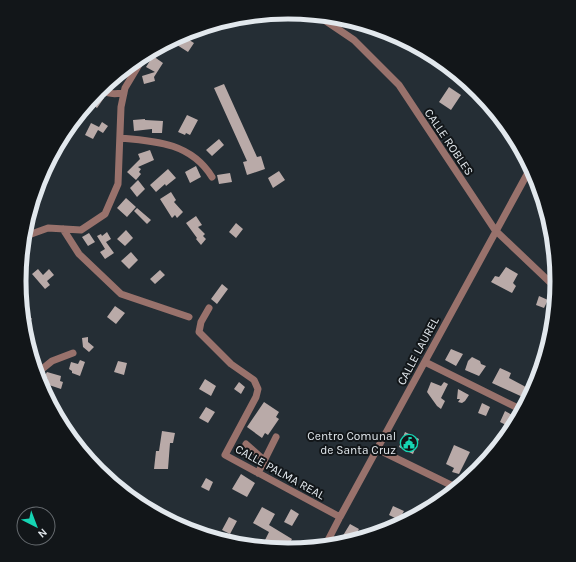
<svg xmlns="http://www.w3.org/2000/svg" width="576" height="562" font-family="Karla,sans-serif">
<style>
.building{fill:#b9aaa8}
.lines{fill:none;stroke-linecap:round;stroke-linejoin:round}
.minor{stroke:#99726c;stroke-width:7}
.labels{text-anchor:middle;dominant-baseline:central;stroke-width:4;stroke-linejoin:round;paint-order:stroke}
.street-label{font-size:12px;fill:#e2e8ed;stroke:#121619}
.poi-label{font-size:12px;fill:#e2e8ed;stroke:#121619;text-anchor:end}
.rim{fill:none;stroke:#e2e8ed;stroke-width:5}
</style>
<rect width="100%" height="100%" fill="#252e35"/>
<path class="building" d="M227,20l2,2 -5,7 -8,-6z
M183,36l11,7 -6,9 -11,-7z
M153,56l10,7 -9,14 1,4 -11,3 -2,-8 13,-4 -9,-5z
M224,84l33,73 4,-1 4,13 -18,6 -4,-13 4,-1 -33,-73z
M449,87l12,8 -10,15 -12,-8z
M96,93l8,5 -7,10 -8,-6z
M187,115l11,5 -8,15 -4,-2 -1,2 -7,-3z
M145,119v1l18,1 -1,12h-10v-4l-18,2 -1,-11z
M102,122l6,4 -5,7 -5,-3 -5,9 -8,-4 6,-12 8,4z
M219,139l5,6 -12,11 -6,-6z
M150,150l4,10 -16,7 3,2 -2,3 2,2 -5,6 -9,-8 13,-13 -2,-5z
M196,166l5,11 -11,6 -5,-11z
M168,169l8,9 -10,8 -1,-2 -9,8 -6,-7z
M279,171l6,9 -12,8 -5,-10z
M230,173l2,9 -13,2 -2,-9z
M138,180l7,9 -8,8 -7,-9z
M171,192l5,8 -2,2 9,10 -6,6 -2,-3 -3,3 -12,-19z
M126,198l10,9 -9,10 -10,-9z
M137,208l14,12 -4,4 -13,-13z
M196,216l6,9 -4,2 7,7 -2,2 3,3 -5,6 -5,-6 1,-1 -11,-15z
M236,223l7,6 -7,9 -7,-6z
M126,230l7,8 -8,8 -8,-7z
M107,232l4,7 -5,3 8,11 -9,6 -5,-7 5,-3 -8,-13 4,-2 1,2z
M89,233l6,9 -7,4 -6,-9z
M131,252l7,8 -9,9 -8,-8z
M506,267l12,7 -5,9 3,3 -4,7 -21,-11 4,-6 4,1z
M38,269l5,6 6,-6 5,6 -7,6 3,4 -5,4 -13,-15z
M160,270l5,5 -10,9 -5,-5z
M222,284l6,5 -11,15 -6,-5z
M539,296l9,4 -4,8 -8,-3z
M115,306l10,7 -9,11 -9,-7z
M22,308l10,11 -4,3h-5z
M88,337v5l6,5 -5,5 -6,-5 -1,-9z
M451,349l12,5 -7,12 -11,-6z
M472,357l8,4 1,3 5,2 -7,10 -14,-6 3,-9z
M80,360l5,2 -5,14 -8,-3v-2l-3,-2 2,-7 7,2z
M118,361l9,2 -3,12 -10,-3z
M500,368l11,5 -2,5 15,8 8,6 -5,7 -35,-16z
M47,372l14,4 -1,5 3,1 -2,7 -15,-5 2,-5 -4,-2z
M205,379l11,7 -5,10 -12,-7z
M239,382l6,5 -4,7 -7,-5z
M431,382l10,4 3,-4 4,2 -7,14 4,3 -4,8 -4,-3 -10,-14z
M458,389l11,6 -4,6 -3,2 -4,-1 2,-3h-3z
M264,402l15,10 -3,5 3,2 -11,16 -3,-2 -3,5 -15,-11z
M482,403l8,4 -4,9 -8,-3z
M206,407l9,5 -7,11 -9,-5z
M505,411l11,6 -6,10 -10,-5z
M162,431l13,2 -2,10h-3l-2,26h-14l2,-18h3z
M405,432l14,7 -6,15 -14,-7z
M454,445l16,7 -11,22 -7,-2 2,-4 -8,-4z
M241,474l14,9 -8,14 -15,-8z
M206,478l7,4 -4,9 -8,-4z
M393,506l11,5 -5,9 -10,-5z
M262,507l13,7 -6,11 23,14 -6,11 -13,-2v-1l-9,-5 5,-10 -16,-9z
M291,509l8,5 -7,12 -8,-4z
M229,517l8,4 -7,13 -8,-4z
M350,524l9,5 -7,12 -10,3 -3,-2z
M236,538l15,8 -18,-2z"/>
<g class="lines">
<path class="minor" d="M317,15l37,25 45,45 96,145 61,58
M101,88c8,7 13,6 23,5
M120,138c36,3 71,5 92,39
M63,229l16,25 42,40 68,23
M23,237l25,-9 33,2 24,-16 13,-30 3,-77 4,-19 21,-35
M209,308l-8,14 -2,10 32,32 23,16 4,9 -2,8 -31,58 115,62
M425,362l97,48
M36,374l16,-13 21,-8
M246,444l18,16
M377,449l80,39
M258,473l18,-36
M325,546l15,-29 191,-350"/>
</g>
<defs>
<symbol id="civic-ring" viewBox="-11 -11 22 22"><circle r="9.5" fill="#121619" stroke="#15d5b3" stroke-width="1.5"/><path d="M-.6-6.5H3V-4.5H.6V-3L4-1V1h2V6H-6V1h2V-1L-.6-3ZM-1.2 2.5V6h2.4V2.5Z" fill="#15d5b3"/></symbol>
</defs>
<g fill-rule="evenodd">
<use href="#civic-ring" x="399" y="433" width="20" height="20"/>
</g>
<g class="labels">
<g class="street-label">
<text transform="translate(449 142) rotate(56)">CALLE ROBLES</text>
<text transform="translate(418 351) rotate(-62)">CALLE LAUREL</text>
<text transform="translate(280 472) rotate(29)">CALLE PALMA REAL</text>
</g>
<g class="poi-label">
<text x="396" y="436">Centro Comunal<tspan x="396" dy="14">de Santa Cruz</tspan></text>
</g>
</g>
<path d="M0 0H576V562H0ZM26 281a262 262 0 1 1 524 0a262 262 0 1 1-524 0Z" fill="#121619" fill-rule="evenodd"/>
<path class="rim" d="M26 281a262 262 0 1 1 524 0a262 262 0 1 1-524 0Z"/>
<g transform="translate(36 526) rotate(138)"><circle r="19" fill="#121619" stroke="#656a6e"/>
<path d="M0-3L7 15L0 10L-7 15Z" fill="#15d5b3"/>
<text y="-6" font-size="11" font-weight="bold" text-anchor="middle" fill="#e2e8ed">N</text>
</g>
</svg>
